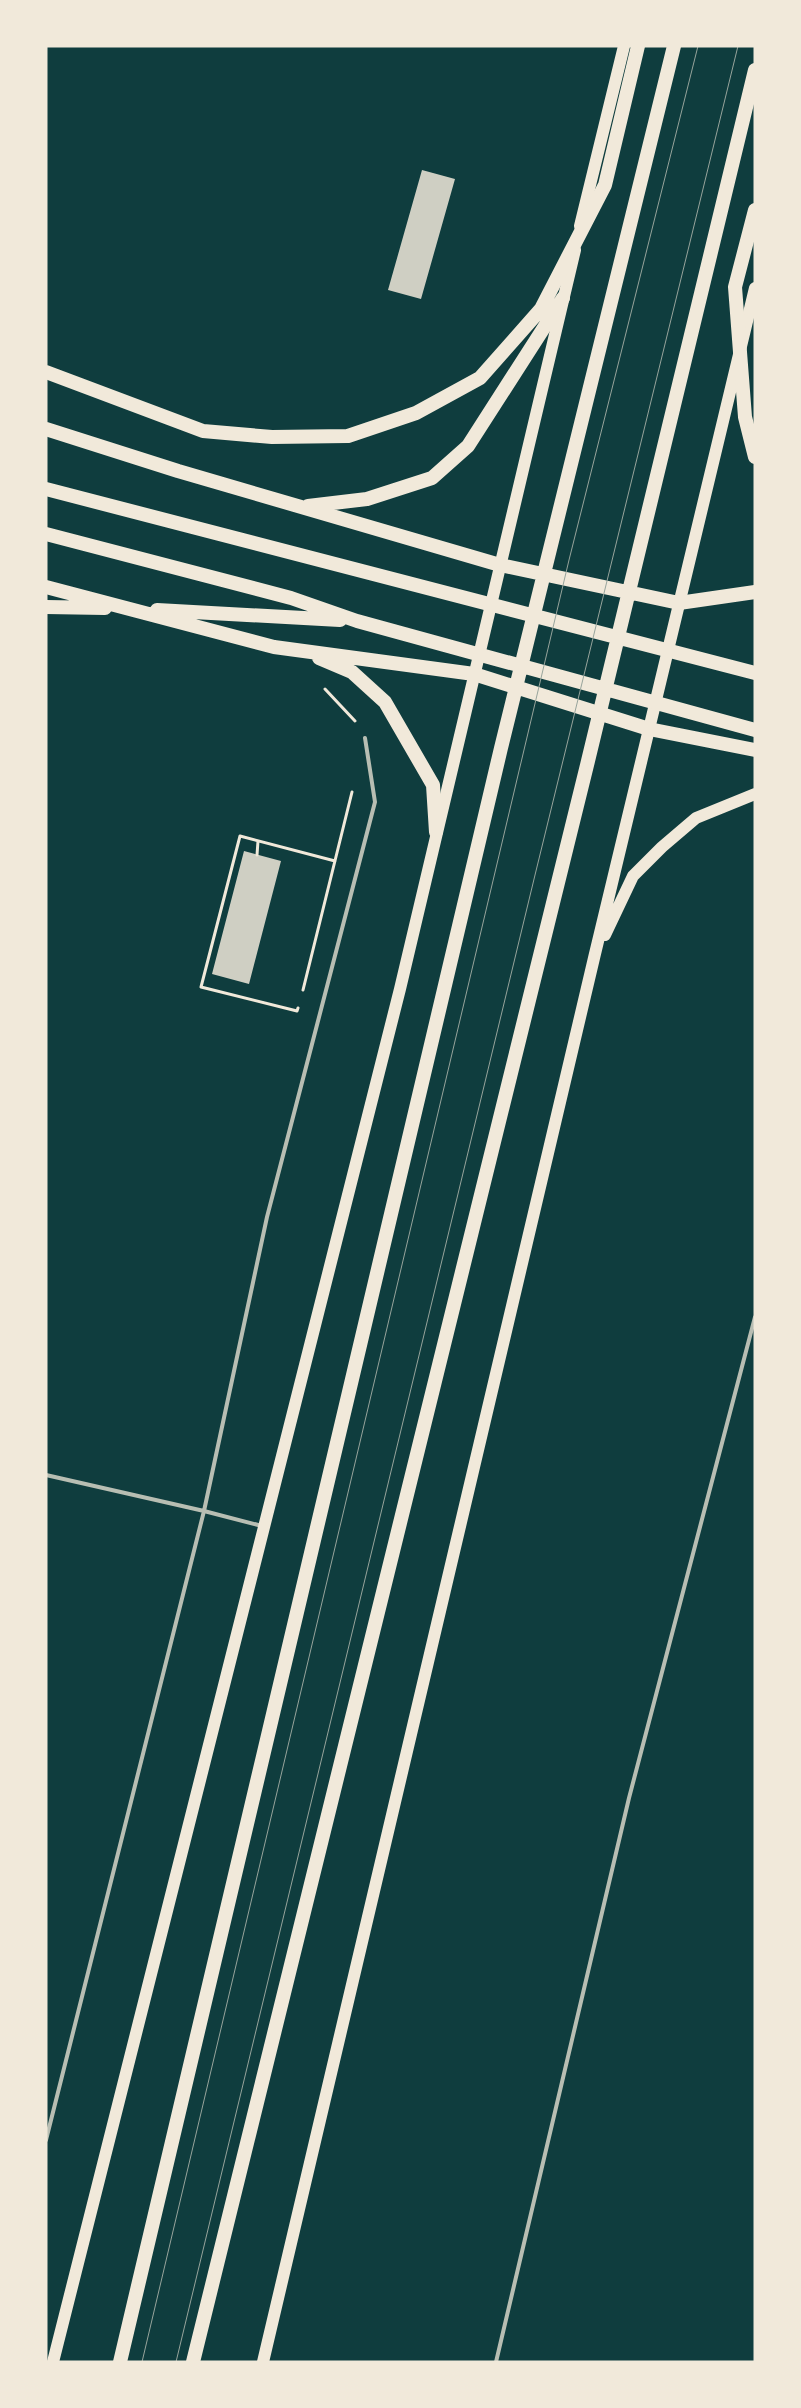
<svg xmlns="http://www.w3.org/2000/svg" width="801" height="2408" font-family="Raleway,sans-serif">
<style>
.building{fill:#cfcfc3}
.lines{fill:none;stroke-linecap:round;stroke-linejoin:round}
.path{stroke:#f1e9da;stroke-width:3}
.service{stroke:#b8beb3;stroke-width:4}
.primary{stroke:#f1e9da;stroke-width:12}
.trunk{stroke:#f1e9da;stroke-width:14}
.tram{stroke:#97a49c;stroke-width:1}
</style>
<rect width="100%" height="100%" fill="#0f3d3e"/>
<path class="building" d="M422,170l33,9 -34,120 -33,-9z
M244,851l37,10 -32,123 -37,-10z"/>
<g class="lines">
<path class="path" d="M325,689l30,32
M257,855l1,-14
M303,990l49,-198
M298,1008l-1,3 -96,-24 39,-151 95,25"/>
<path class="service" d="M46,1475l158,36 -158,629
M262,1526l-58,-15 63,-294 108,-415 -10,-64
M496,2362l133,-564 126,-481"/>
<path class="primary" d="M580,226l44,-180
M605,935l28,-59 29,-29 34,-29 59,-24
M53,2362l347,-1373 175,-739
M263,2362l331,-1404 161,-670"/>
<path class="trunk" d="M755,210l-20,77 10,130 10,40
M46,372l157,59 69,6 76,-1 68,-23 64,-35 61,-69 64,-124 33,-139
M46,429l132,42 322,94 179,38 76,-11
M46,489l709,184
M308,506l59,-7 65,-21 36,-32 95,-148
M46,534l245,64 66,23 398,109
M46,587l228,60 200,27 175,55 106,21
M46,607l59,1
M157,610l183,10
M319,658l33,14 33,30 48,83 3,47
M120,2362l381,-1614 173,-702
M193,2362l395,-1601 167,-691"/>
<path class="tram" d="M142,2362l427,-1802 129,-514
M176,2362l359,-1487 203,-829"/>
</g>
<rect width="801" height="2408" fill="none" stroke="#f1e9da" stroke-width="95"/>
</svg>
